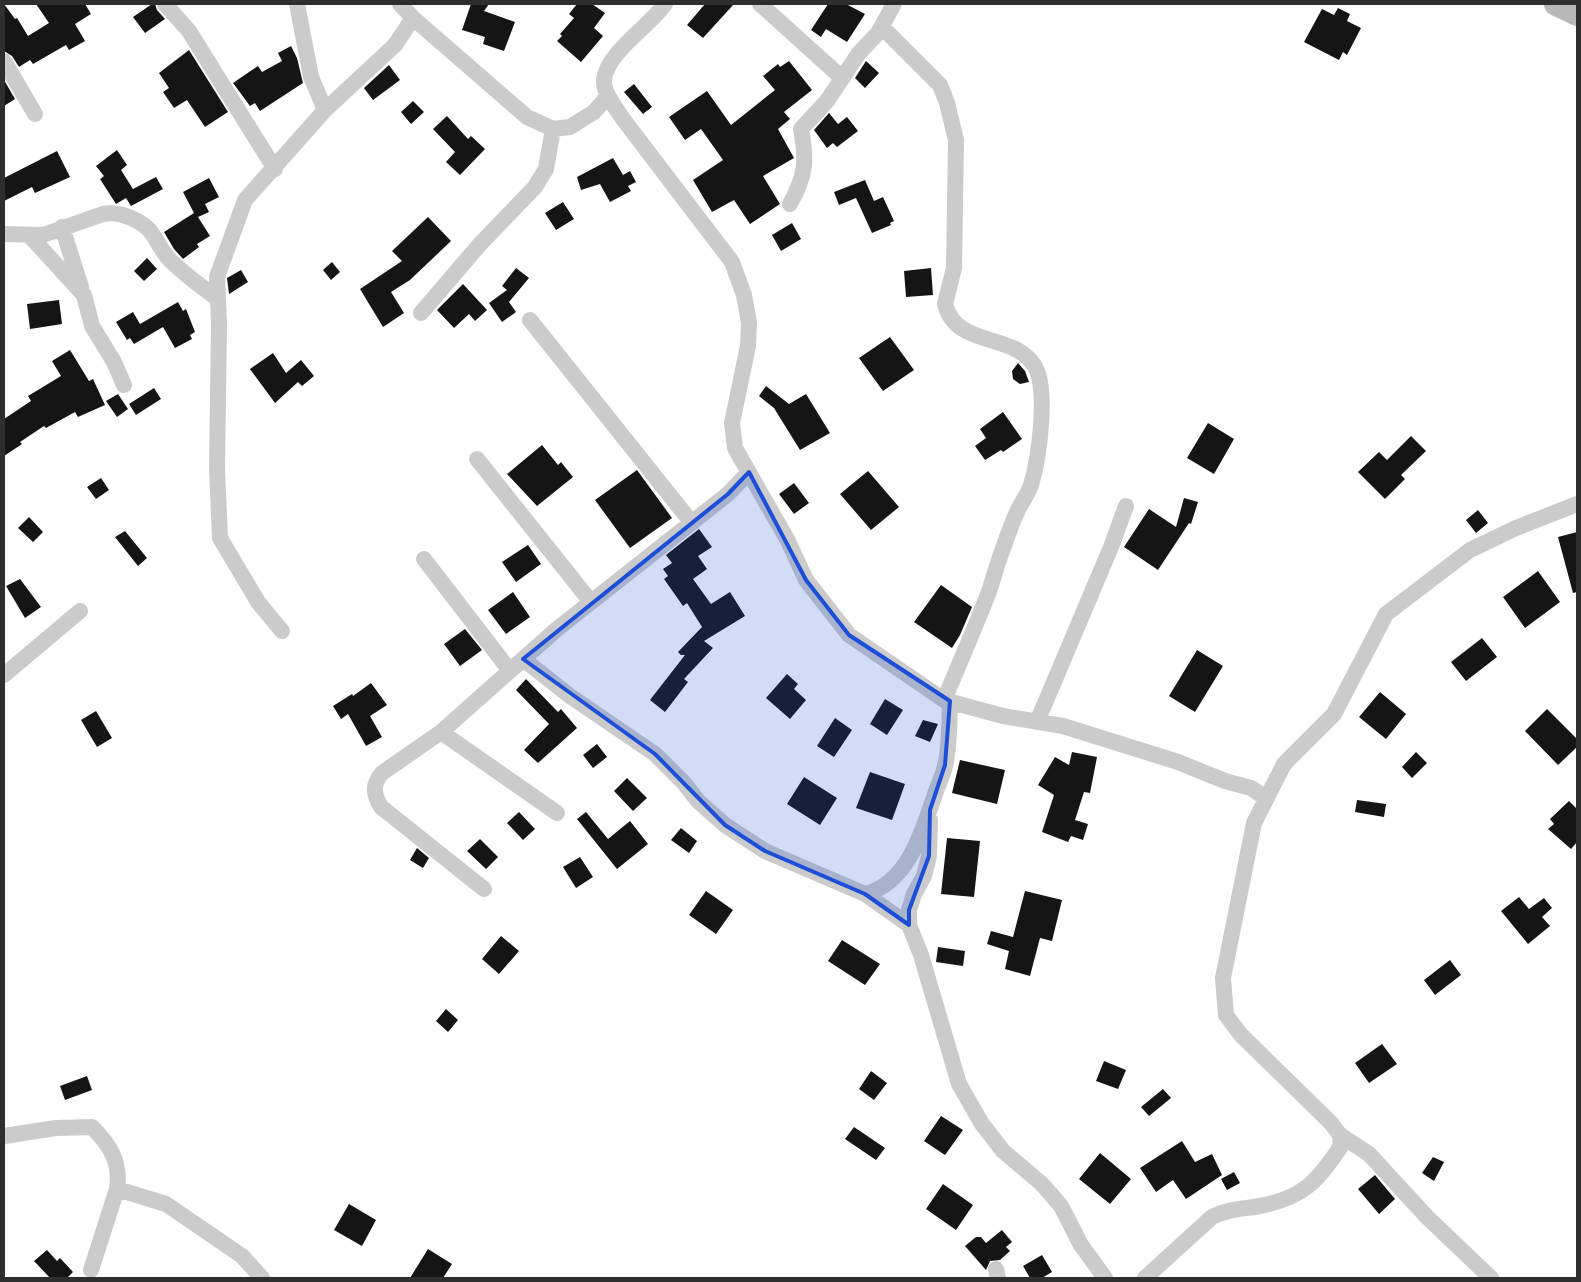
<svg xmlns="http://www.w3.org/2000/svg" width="1581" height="1282" font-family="Commissioner,sans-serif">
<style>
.building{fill:#151515}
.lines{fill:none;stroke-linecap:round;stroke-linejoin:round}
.street{stroke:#cbcbcb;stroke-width:16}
.secondary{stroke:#b8b8b8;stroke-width:24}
.marked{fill:#1d4ed8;fill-opacity:0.2;stroke:#1d4ed8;stroke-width:4;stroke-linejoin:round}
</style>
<rect width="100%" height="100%" fill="#fff"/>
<path class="building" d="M4,4l11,15 2,-1 11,18 21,-13 -13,-19h49l6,10 -16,10 10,17 -16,9 -3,-5 -33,19 -3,-4 -11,7 -7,-11 -8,-5z
M152,4h3l2,6 8,9 -20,14 -12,-16z
M471,4h18l-5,7 31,11 -11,29 -21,-7 2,-7 -23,-7z
M577,4h15l13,9 -11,15 9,8 -22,26 -24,-21 5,-5 -2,-2 14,-16 -5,-4z
M705,4h29l-31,34 -16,-13z
M828,4h18l19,10 -18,28 -21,-13 -5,8 -10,-7z
M1338,8l12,6 -3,7 14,7 -14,27 -4,-3 -4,8 -35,-18 18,-33 12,6z
M291,46l6,12 6,25 -43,28 -5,-8 -5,3 -17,-23 25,-17 4,6 20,-11 -4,-8z
M189,50l39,62 -23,15 -18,-27 -13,8 -11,-16 6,-4 -10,-15z
M789,61l23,29 -28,22 6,7 -12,10 16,29 -31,18 17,28 -30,20 -16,-24 -22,12 -19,-32 30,-20 -22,-31 -16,11 -16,-23 38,-26 24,34 44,-35 -12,-14 15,-12 2,3z
M866,61l13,12 -14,15 -10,-10z
M389,65l11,15 -27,20 -9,-12z
M4,80l11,19 -11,7z
M634,84l18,23 -9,7 -19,-22z
M413,101l11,11 -13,12 -10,-12z
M829,113l9,11 9,-7 11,14 -21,16 -4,-4 -6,5 -13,-18z
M447,116l21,23 3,-3 14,13 -25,26 -14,-13 9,-10 -22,-23z
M117,150l10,15 -6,5 12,19 23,-12 7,12 -32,17 -5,-8 -10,6 -16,-25 4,-3 -8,-10z
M57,151l13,26 -35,16 -3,-6 -28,14v-23z
M613,158l10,17 7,-4 6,11 -8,4 3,5 -21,11 -10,-18 -19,6 -4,-13z
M209,178l10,19 -14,7 4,8 -11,5 12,19 -13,8 2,3 -16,12 -9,-10 -10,-17 30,-19 -11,-21z
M865,180l9,21 9,-4 11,24 -4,2 1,2 -19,8 -16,-35 -17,7 -5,-13z
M563,202l11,17 -18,11 -11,-17z
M428,217l23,24 -41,39 -19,12 13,21 -21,14 -23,-38 42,-28 -10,-10z
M792,223l9,16 -20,12 -9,-16z
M147,258l10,11 -13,12 -10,-10z
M332,262l8,10 -9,8 -8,-10z
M516,268l13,10 -20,24 7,10 -14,10 -13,-19 18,-13 -5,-4z
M931,268l2,27 -27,2 -2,-26z
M241,270l7,12 -19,12 -2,-16z
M463,284l24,26 -12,11 -6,-7 -15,14 -17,-18z
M59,300l3,24 -32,5 -3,-25z
M178,302l5,9 3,-2 9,23 -5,3 2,4 -17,9 -12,-21 -29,17 -4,-6 -3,2 -11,-18 17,-10 7,12z
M890,337l24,33 -31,21 -24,-33z
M70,350l19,31 4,-2 12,26 -27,12 -3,-5 -29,16 -2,-2 -24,16 2,2 -18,12v-37l27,-18 -3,-5 33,-20 -9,-15z
M273,353l13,20 15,-13 13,16 -12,10 -4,-4 -23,21 -25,-34z
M1018,363l7,8 4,11 -9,2 -7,-5 -1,-8z
M766,386l23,18 17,-10 24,39 -30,17 -26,-42 -15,-12z
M154,388l7,11 -25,16 -7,-11z
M118,394l10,15 -11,8 -11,-16z
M1003,412l19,27 -19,13 -2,-2 -16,10 -10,-14 11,-8 -6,-9z
M1208,423l26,16 -20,35 -27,-16z
M1411,436l15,15 -25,24 4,4 -20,20 -27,-27 21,-20 8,8z
M542,445l16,20 3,-3 12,15 -36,29 -30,-32z
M637,470l35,48 -42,30 -35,-48z
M868,471l31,36 -28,23 -31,-36z
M101,478l8,12 -13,9 -9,-12z
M794,483l15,20 -15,11 -15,-20z
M1184,498l14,4 -7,22 -2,-1 -31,47 -34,-23 25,-38 27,18z
M1478,510l10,13 -12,10 -10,-13z
M29,517l14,15 -10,10 -15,-14z
M699,529l13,18 -14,9 9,13 -14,10 18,25 19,-12 15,24 -41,25 9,7 -29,31 4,3 -23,30 -15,-12 35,-45h-4l-3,-3 24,-25 -15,-24 -4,3 -19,-27 4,-3 -5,-7 9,-6 -6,-8z
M125,531l22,27 -9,8 -23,-29z
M1577,532v60l-4,1 -15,-56z
M528,545l13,19 -25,18 -14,-20z
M1538,571l22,31 -35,26 -22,-31z
M20,579l21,28 -16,11 -19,-32z
M941,585l31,22 -12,28 -8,13 -38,-26z
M513,592l17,25 -24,17 -18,-24z
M465,629l17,21 -22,16 -16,-22z
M1482,638l15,19 -31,24 -15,-19z
M1197,650l26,16 -28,46 -26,-16z
M787,674l11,10 -4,5 12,11 -16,19 -24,-21z
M526,679l32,33 3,-3 16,19 -39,35 -14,-13 25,-26 -33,-34z
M371,683l16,22 -17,11 12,21 -16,9 -18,-32 -7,5 -8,-13 19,-12 1,2z
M1380,692l26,22 -20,25 -27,-22z
M885,699l18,11 -16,25 -17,-11z
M1547,709l30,30v8l-19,18 -33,-34z
M96,711l16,27 -15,9 -16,-27z
M835,718l17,12 -18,27 -17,-11z
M923,720l15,4 -8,18 -15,-6z
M597,744l10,13 -14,11 -10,-13z
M1072,752l25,5 -7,36 -6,-1 -9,28 13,4 -5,16 -12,-4 -3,6 -26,-10 12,-37 -16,-10 17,-28 14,8z
M1416,752l11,11 -15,15 -10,-11z
M960,760l45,10 -8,34 -45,-11z
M870,772l35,12 -13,36 -36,-12z
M804,777l33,21 -17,27 -33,-21z
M627,778l20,20 -14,13 -19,-20z
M1357,800l29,4 -2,13 -29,-5z
M1569,801l8,8v33l-6,7 -23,-20 6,-5 -4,-5z
M519,812l16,17 -12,11 -16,-17z
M586,812l22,27 22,-18 18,23 -31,25 -40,-50z
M681,828l16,13 -8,12 -18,-13z
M947,838l33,3 -6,56 -33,-3z
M480,839l18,18 -12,12 -19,-18z
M417,848l12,10 -6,10 -13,-8z
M580,857l13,20 -17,11 -13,-21z
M706,891l27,19 -17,24 -27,-19z
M1025,891l37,9 -10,41 -12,-3 -10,38 -25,-7 4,-18 -22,-7 4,-13 22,6z
M1519,897l10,12 15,-11 8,10 -10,9 8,9 -22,18 -27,-33z
M501,936l18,15 -20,23 -17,-15z
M842,940l38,24 -15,21 -37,-24z
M938,947l27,4 -2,15 -27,-4z
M1450,960l11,15 -26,20 -11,-15z
M446,1009l12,11 -10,12 -12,-11z
M1382,1044l15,20 -28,19 -14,-20z
M1104,1061l22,9 -8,19 -22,-8z
M871,1071l16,12 -13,17 -15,-11z
M87,1076l5,14 -27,10 -5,-14z
M1163,1089l8,9 -22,18 -8,-9z
M941,1116l22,14 -18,25 -21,-14z
M854,1127l31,21 -9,12 -31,-21z
M1182,1141l13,21 17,-8 10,21 -36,24 -13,-19 -17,12 -16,-24z
M1100,1153l31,26 -21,25 -31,-25z
M1433,1157l11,5 -10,19 -12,-8z
M1234,1172l6,11 -13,7 -6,-11z
M1375,1175l20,24 -16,15 -21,-25z
M943,1184l30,21 -17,25 -30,-21z
M349,1204l27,16 -14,26 -28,-16z
M1002,1230l10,12 -6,5 4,4 -10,9 -10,1 -4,9 -21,-24 11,-9h5l5,6z
M428,1249l24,15 -9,14h-33z
M47,1250l10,11 3,-3 13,14 -6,6h-17l-16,-17z
M1042,1255l10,17 -10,6h-12l-7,-12z"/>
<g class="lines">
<path class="street" d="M165,4l24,27 86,138
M297,4l14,73 14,33
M400,4l13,14 114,99 26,12 17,-2 24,-15 14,-16
M665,4c-15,22 -58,48 -61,76 -1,13 12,28 19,39l109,143 12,33 5,28 -1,23 -16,77 3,25 53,93 18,39 43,55 95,65 59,16 60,10 115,36 47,19 26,7 15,10
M760,4l81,73
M882,27l58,58 7,18 9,37 -2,128 -9,36c11,44 67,28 89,61 15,23 5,93 -3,120 -3,9 -10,18 -14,27 -6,13 -11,28 -16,42 -5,13 -8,27 -13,40 -14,36 -29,71 -44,106
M4,61l31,53
M790,204c16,-29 17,-43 11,-75l26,-28 32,-48 19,-20 16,-29
M62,227l19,60
M4,234l39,1 60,-21c16,-3 41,6 50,21 6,9 10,18 17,25 15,15 32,27 48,39
M29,235l55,60 8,31 22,36 10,23
M421,313l60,-70 54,-56 11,-18 7,-40
M530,320l162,203
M477,459l114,143
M424,559l86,112
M282,631l-24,-29 -38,-64 -3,-69 2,-146 -2,-46 28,-77 80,-90 70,-65 18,-27
M523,659l47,37 85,58 29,29 14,18 27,24 40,26 100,43c44,-11 58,-65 71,-103 3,-8 7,-16 9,-25 5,-20 4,-44 5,-65
M4,675l76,-64
M1037,722l74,-175 15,-41
M441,732l116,81
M930,820l-1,36 -5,20 -10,18 -5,16v15l12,30 38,129 23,40 21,27 39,33 19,22 20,39 24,33
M484,889l-103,-82c-8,-14 -9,-22 1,-34l59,-41 116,-103 171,-135 21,-22
M865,894l44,31
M1340,1135l29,19 58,63 64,61
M4,1136l52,-8 36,-1c18,18 29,35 25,62l-26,81
M117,1189l49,15 76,52 20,22
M996,1269l2,9
M1145,1278l67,-61c15,-8 31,-8 48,-11 43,-8 58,-25 81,-60l-1,-11 -9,-12 -90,-88 -15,-20 -3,-37 31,-155 30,-59 50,-50 52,-100 84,-64 46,-22 61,-24"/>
<path class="secondary" d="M1556,4l21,10"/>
</g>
<path class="marked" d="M749,472l57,108 43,55 101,66 -5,64 -15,45 -1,46 -20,54v15l-44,-31 -100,-43 -40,-26 -70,-71 -132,-95 205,-165z"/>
<rect width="1581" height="1282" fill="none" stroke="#2e2e2e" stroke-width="10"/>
</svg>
